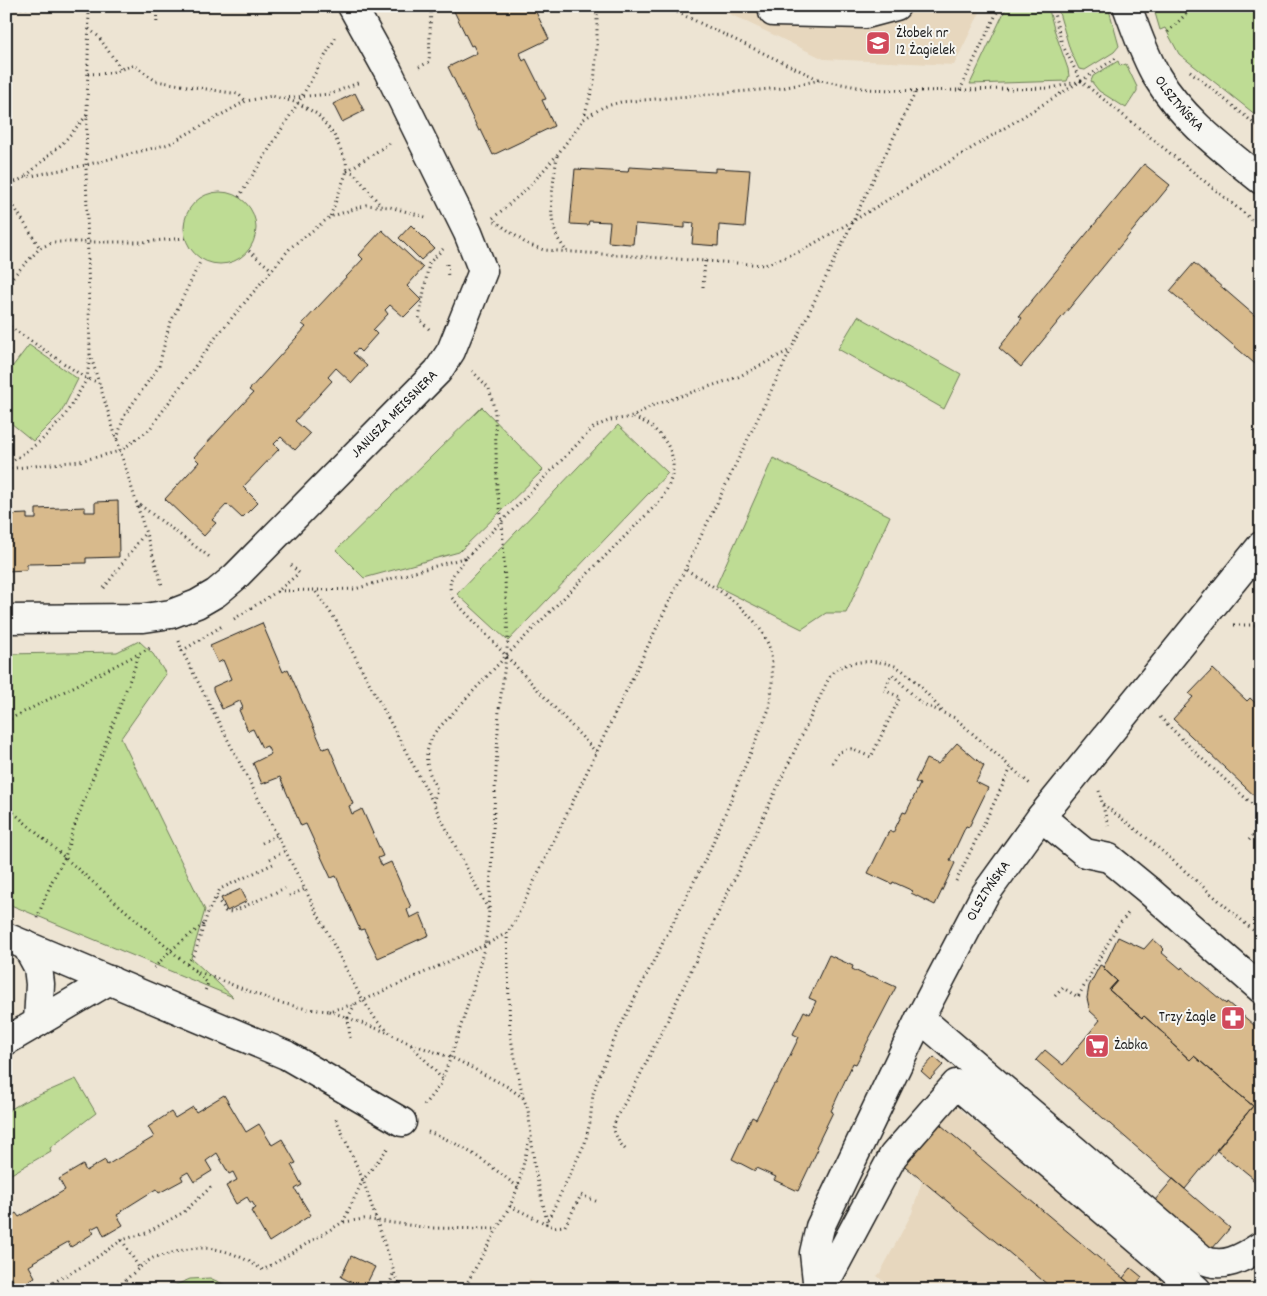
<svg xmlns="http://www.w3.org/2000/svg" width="1267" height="1296" font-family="Dekko,sans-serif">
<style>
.built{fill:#e7d7be}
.green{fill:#bedc94;stroke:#6d7c58}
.building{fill:#d8ba8c;stroke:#1c1c1c}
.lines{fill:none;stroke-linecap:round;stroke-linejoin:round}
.minor-casing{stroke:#1c1c1c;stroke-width:31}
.path{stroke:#1c1c1c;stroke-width:3;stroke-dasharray:1 4;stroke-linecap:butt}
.minor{stroke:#f6f6f2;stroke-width:28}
.labels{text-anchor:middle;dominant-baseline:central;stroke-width:4;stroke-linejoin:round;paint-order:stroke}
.poi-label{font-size:15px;fill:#1c1c1c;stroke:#f6f6f2;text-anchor:start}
.street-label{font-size:15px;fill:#1c1c1c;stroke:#f6f6f2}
</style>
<rect width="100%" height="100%" fill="#ede4d3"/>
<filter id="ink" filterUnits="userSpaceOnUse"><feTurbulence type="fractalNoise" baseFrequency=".02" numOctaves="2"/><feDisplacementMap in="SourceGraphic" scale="10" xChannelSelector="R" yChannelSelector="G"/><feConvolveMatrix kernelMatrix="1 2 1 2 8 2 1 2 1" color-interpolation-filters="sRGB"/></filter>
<g filter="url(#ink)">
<path class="built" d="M713,6h270l-29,59 -130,-6z
M954,1105l218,176 -8,9h-270l-17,-14 3,-3 32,-60 10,-32 -22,-19z
M529,1280l22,10h-27z"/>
<path class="green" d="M1007,6h41l6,23 14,40 1,7 -2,5 -97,3z
M1057,6h51l11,40 -5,6 -29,18 -6,-1 -9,-19z
M1153,6h108v113l-82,-65 -14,-26 -5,2z
M1118,61l2,5 6,-2 11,23v4l-11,17 -27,-17 -8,-10 2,-5z
M184 228a36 36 0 1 1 72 0a36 36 0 1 1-72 0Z
M858,316l103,58 -17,35 -106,-60z
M29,345l49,34 -17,34 -28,28 -27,-22v-44z
M482,407l61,63 -84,82 -95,26 -28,-28z
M618,425l50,48 -160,168 -51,-47z
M773,458l117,58 -44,97h-20l-24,16 -86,-43z
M139,641l14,13 13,20 -45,64 84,172 -14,48 42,39 -227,-94v-249l111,-2z
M76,1079l20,34 -46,35 1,3 -45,26v-65l17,-10z
M210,1278l26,12h-72l26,-11z"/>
<path class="building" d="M533,6l16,33 -29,14 3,8 3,-2 20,40 -4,1 12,26 -61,29 -12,-25 -2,1 -31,-64 29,-14 -4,-8 -2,1 -19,-39z
M355,93l9,18 -22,11 -9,-18z
M1144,164l26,21 -149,182 -22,-19 23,-30 -3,-2z
M629,167l86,5v-4l35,2 -5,57 -26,-2 -1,21 -26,-2 2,-21 -9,-1v6l-50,-4 -2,20h-3l-22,-2 2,-20 -21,-1 -1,4 -18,-1 5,-55 53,3z
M411,225l23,23 -13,12 -22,-22z
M382,230l41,38 -16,18 14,14 -17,17 -14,-12 -5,5 3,4 -15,16 4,4 -16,18 -3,-3 -5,4 14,13 -15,17 -16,-15 -8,9 4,4 -37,40 15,13 -15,16 -14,-13 -7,7 5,5 -36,38 15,15 -16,16 -15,-14 -15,16 4,3 -12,13 -39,-37 34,-37 -5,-5 59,-64 -4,-3 57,-63 -4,-3 61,-65 -4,-4z
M1194,263l67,58v48l-91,-78z
M118,501l1,56 -33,1v5l-59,1v6l-21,1v-56l21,-1v5h9v-10l49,-2v5h10v-10z
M262,623l21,49 5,-3 35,80 6,-2 24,57 -4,2 3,8 10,-5 21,47 -5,2 4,8 9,-4 20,45 -4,3 3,8 10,-5 9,22 -51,23 -14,-29 -4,1 -24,-54 -5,2 -25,-54 -5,2 -21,-49 -18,7 -9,-21 18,-9 -4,-8 -5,2 -9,-19 -5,2 -9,-21 4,-2 -3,-7 -18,8 -9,-19v-3l18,-8 -8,-19 -5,3 -8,-17z
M1213,669l34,32 3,-3 11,10v94l-88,-83 20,-22 -4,-3z
M957,743l27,23 -8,16 12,6 -19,39 -3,-1 -16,34 5,3 -20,42 -24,-12 2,-2 -20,-9 -1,2 -24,-11 21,-42 4,2 10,-21 3,1 14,-29 -5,-2 11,-23 12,5z
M241,889l6,12 -20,10 -6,-13z
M1118,937l26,12 9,-10 11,10 -3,3 20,17 1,-2 44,37 1,-2 34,29v157l-9,-8 1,-2 -16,-13 -1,1 -20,-16 37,-44 -59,-50 -4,4 -19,-17 1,-2 -28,-25 -2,2 -33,-28 8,-9 -14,-13z
M829,955l24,11 -1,3 19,9 1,-2 24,11 -40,77 -3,-1 -22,48 2,1 -17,35 2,2 -20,42 -24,-11 2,-3 -20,-9 -1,3 -23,-12 20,-42 4,2 18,-35h2l23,-47 -6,-3 11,-23 6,3 6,-13 -7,-3z
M1100,965l4,2 -1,1 14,13 -8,9 33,28 2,-2 28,25 -1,2 19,17 4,-4 59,50 -68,83 -149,-129 9,-10 18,15 37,-45 -10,-9 -3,-13 2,-12z
M934,1057l9,8 -13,14 -9,-8z
M224,1095l22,37 13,-8 13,21 10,-6 14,24 -5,2 11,20 -7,4 16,26 -42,27 -18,-31 5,-3 -4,-6h-2l-3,-5 -11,7 -10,-18 11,-6 -4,-8 -4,2 -12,-21 -11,8 6,10 -18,11 -6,-10 -7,4 2,4 -24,13 -3,-4 -35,22 1,1 -5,3 6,10 -19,11 -5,-11 -8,4 3,4 -23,14 -3,-5 -35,20 1,1 -5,3 6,11 -18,11 -6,-11 -5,3v-61l10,-6 3,4 46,-27 -6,-11 24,-14 3,6 19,-11 2,5 47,-28 -6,-10 23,-15 4,6 18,-11 3,5z
M935,1120l202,170h-83l-154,-128z
M1173,1179l57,49 -18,21 -57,-49z
M351,1256l24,11 -11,22 -23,-12z
M1131,1268l11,9 -8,10 -11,-9z"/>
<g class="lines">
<defs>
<g id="minor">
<path id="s1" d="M1127,6c9,24 17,49 30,71 25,42 67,73 104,103"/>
<path d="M773,12l93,2 30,-8"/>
<path id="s2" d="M6,619l138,-1 27,-4 26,-10 19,-11 19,-16 203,-206 13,-20 32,-80 -15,-38 -80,-162 -36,-65"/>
<path d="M1041,817l44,36 24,5 39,32 113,99"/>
<path d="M6,937l280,118 116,67"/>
<path d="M26,945l12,22 2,17 -2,38"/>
<path d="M920,1018l282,241c20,11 41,-1 59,-13"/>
<path d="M6,1041l104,-61"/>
<path d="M817,1285l14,-13 62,-116 63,-72 241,206"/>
<path id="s3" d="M818,1290l-4,-37 6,-26 100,-209 64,-122 57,-79 220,-271"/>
</g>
</defs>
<use href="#minor" class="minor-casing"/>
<path class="path" d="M156,6l1,19
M1052,6l10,38 19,37 180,146
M6,8l50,-2
M89,29l9,7 23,33
M1168,32l26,-26
M419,67l10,-5 2,-56
M1190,71l71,58
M88,74l22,-1 24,-8 22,16 82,13 8,7
M1081,81l35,-23
M960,90l40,-84
M284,98l47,-4 29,-12
M584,119l19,-12 18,-5 161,-14 38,-8
M557,156c-3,24 -10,55 -1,78 2,6 7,12 10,17
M347,171l43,-28
M347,171l7,2 27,33
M26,176l37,-33 24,-28
M6,186l20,-9 60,-12 83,-21 77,-43 26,-5 26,7 19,11 17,21 12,26 1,10 -17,46
M6,194l34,54
M239,197l59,-94 38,-66
M493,218l35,-30 29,-33 26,-35 11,-37 3,-36v-41
M495,221l32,23 17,6 221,15 36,-14 52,-30 228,-140 -29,7 -136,3 -48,-2 -48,-9 -156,-74
M249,251l23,19
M447,264l1,14
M6,284l34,-36 14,-6h89l42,-4
M703,287l2,-26
M6,324l81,55 11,3
M429,329l-10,-10 10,-56 14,-14
M90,354l72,231
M117,439l7,-23 35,-50 10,-40 32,-66
M6,466l36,-26 22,-23 23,-38 3,-25 -4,-189 3,-159
M6,469l74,-8 40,-10 29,-21 67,-93 75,-90 39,-30 36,-12 24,2 39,11
M136,502l75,56
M467,557l127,-130 17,-7 22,-3 18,-11 87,-29 52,-27
M104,588l41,-55
M278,591l77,-2 112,-32c-12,15 -21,21 -15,41l144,154
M316,592l19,27 98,183
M234,619l44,-28 21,-18 -10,-10
M1234,625h27
M179,641l3,10 176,341 18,28 16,15 17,8 46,16 53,28 15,11 5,11 7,61 12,51
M182,651l40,-25
M1160,717l39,39 62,56
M6,721l144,-73
M832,763l7,-11 12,-3 20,8 29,-60 -16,-7 8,-16 29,29 34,15 75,66
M1099,791l10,38
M1103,804l45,35 113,98
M6,806l202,177 -3,8
M1249,840l12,-13
M262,843l15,-8
M270,859l15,-8
M956,881l55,-113
M289,896l16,-7
M216,899l5,5 4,7 7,1 53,-24
M488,909l-55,-106 4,-14c-12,-22 -15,-36 -1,-58l70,-75 154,-155c18,-27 19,-50 -7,-73 -5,-5 -14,-8 -20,-11
M37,918l15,-37 13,-24 8,-27 67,-177
M507,933l3,101 13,63
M187,964l8,-11 13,-41 12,-23 53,-25
M154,968l17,-18 33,-26
M194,970l83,32 30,7 22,2 26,-7 130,-59 22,-12 7,-10 402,-832
M1055,996l8,-8 15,9 39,-70 12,-15
M329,1011l60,22
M350,1038l-2,-20 7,-14
M411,1045l18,19 13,15
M424,1105l15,-19 12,-29 23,-72 11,-40 4,-34 10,-201 9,-69 -6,-120 -5,-32 -2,-77 -6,-24 -17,-17
M336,1119l27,61 37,110
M428,1132c36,12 60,32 90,55
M625,1149l-6,-7 -6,-14 4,-12 17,-29 38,-76 154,-327c2,-4 5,-9 8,-13 13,-11 45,-12 61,-5 16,7 36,33 48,46
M510,1206l43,21 12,-1 16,-31 17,7
M344,1222l20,-3 66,9 67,1
M546,1224l39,-81 5,-21 3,-28 5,-16 20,-47 91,-179 60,-143c3,-18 6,-47 -1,-65 -12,-32 -54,-58 -83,-75
M122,1240l18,29
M40,1290l50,-28 32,-22 24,-7 38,-21 28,-26
M114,1290c11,-9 28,-26 39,-32 6,-2 13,-3 19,-5 34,-11 61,-3 91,17l80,-48 20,-42 25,-32
M388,1290l6,-19
M463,1290l47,-84 8,-19 12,-51"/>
<use href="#minor" class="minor"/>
</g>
</g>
<defs>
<symbol id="school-square" viewBox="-11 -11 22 22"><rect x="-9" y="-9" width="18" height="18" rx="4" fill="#d1495b" stroke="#f6f6f2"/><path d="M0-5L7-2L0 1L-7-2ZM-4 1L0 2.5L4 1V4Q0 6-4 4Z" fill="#fff"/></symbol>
<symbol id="pharmacy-square" viewBox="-11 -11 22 22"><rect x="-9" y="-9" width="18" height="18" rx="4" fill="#d1495b" stroke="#f6f6f2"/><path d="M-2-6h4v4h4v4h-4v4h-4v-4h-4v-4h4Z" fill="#fff"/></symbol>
<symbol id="supermarket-square" viewBox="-11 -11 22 22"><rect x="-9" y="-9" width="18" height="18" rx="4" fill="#d1495b" stroke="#f6f6f2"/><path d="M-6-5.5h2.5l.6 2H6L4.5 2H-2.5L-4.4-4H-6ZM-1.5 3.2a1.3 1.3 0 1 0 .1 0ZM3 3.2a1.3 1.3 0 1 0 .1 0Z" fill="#fff"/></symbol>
</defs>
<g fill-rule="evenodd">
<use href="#school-square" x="864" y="29" width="28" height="28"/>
<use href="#pharmacy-square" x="1219" y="1004" width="28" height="28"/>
<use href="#supermarket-square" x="1083" y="1032" width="28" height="28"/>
</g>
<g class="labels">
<g class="poi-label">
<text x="896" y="34">Żłobek nr<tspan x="896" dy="17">12 Żagielek</tspan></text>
<text x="1216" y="1018" text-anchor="end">Trzy Żagle</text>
<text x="1114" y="1046">Żabka</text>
</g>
<g class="street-label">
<text stroke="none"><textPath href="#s1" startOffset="112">OLSZTYŃSKA</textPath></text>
<text stroke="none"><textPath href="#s2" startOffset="468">JANUSZA MEISSNERA</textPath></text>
<text stroke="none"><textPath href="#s3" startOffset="440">OLSZTYŃSKA</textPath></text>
</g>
</g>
<rect width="1267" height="1296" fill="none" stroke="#f6f6f2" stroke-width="25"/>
<rect x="12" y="12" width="1242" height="1271" fill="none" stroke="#1c1c1c" stroke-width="2" filter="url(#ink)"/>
</svg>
